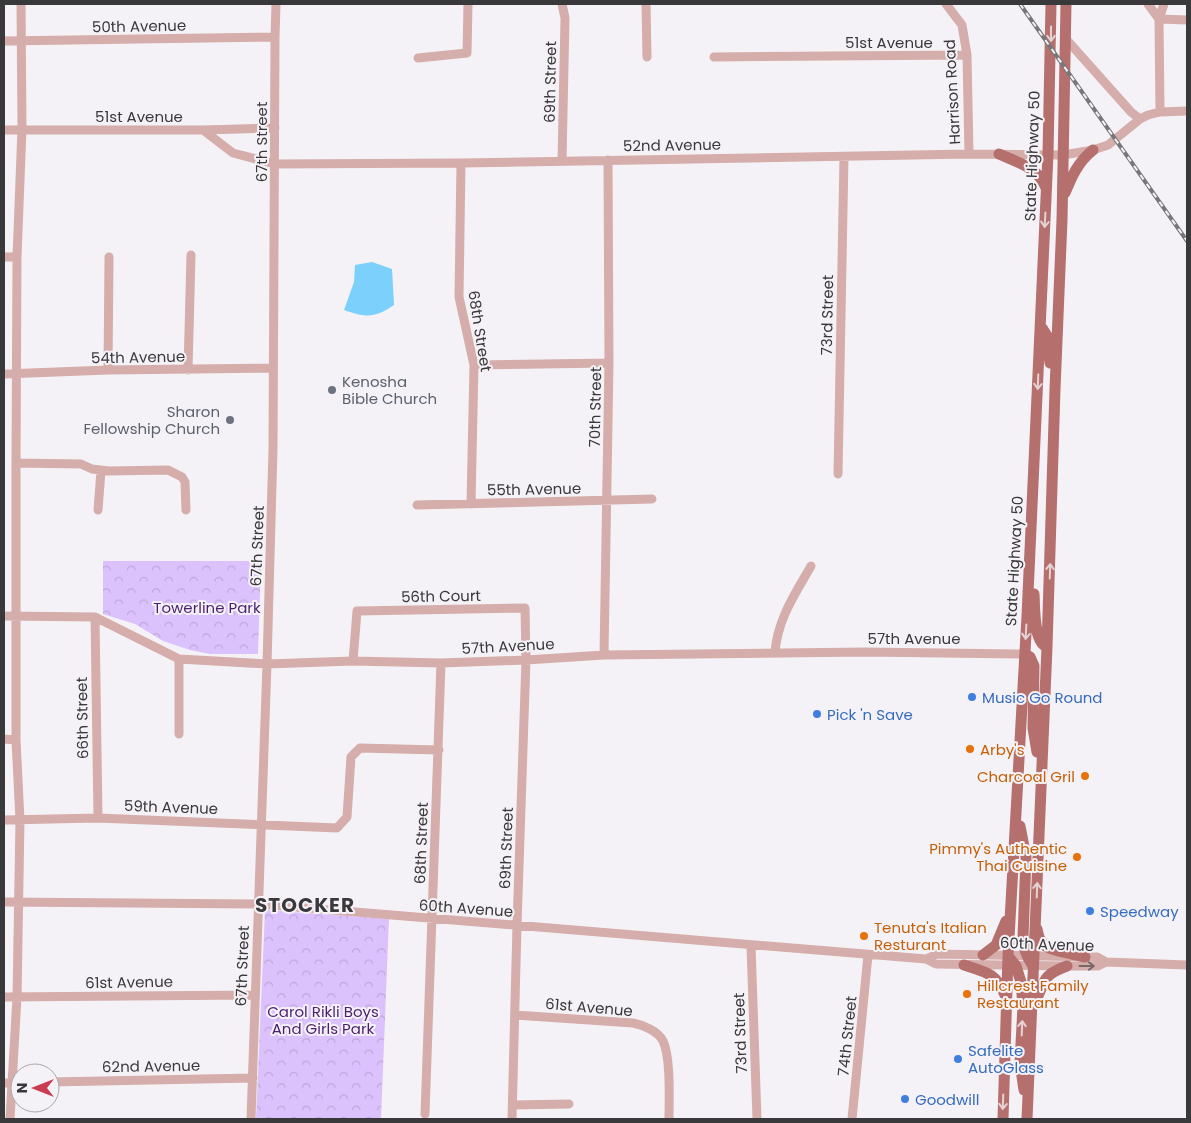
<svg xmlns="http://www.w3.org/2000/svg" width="1191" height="1123" font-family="Poppins,sans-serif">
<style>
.forest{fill:url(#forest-crowns)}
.water{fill:#7bd0fc}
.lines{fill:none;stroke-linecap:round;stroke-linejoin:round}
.minor{stroke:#d5adab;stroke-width:9}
.major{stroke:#b5706e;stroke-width:11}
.rail-casing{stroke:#777679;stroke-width:4}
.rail{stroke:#f5f2f7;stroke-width:2;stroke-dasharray:5.5;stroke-linecap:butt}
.oneway{stroke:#e5d2d5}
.oneway2{stroke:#776767}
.worship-dot{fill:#6b7280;stroke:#f5f2f7;stroke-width:2}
.shop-dot{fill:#3f7fe0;stroke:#f5f2f7;stroke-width:2}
.food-dot{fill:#e8710a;stroke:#f5f2f7;stroke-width:2}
.labels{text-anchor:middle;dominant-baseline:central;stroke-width:4;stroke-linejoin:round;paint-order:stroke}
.street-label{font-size:15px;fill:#39383a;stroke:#f5f2f7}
.worship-label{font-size:15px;fill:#5b616d;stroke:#f5f2f7;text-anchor:start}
.park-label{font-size:15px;fill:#4a1f70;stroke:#f5f2f7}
.shop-label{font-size:15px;fill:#366cbe;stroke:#f5f2f7;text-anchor:start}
.food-label{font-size:15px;fill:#c56008;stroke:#f5f2f7;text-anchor:start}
.district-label{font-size:20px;font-weight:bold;letter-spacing:1px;fill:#39383a;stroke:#f5f2f7}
</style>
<defs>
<pattern id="forest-crowns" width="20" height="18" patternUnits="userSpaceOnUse" patternTransform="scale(1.25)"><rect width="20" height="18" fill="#dcc2fc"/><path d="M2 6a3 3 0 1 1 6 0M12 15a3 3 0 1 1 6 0" fill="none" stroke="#bea7d9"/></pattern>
</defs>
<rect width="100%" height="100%" fill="#f5f2f7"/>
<path class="forest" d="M103,561h158l-3,93h-48l-20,-4 -27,-9 -28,-17 -32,-10z
M265,910l124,9 -8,200h-125z"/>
<path class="water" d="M372,262l20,7 2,36c-19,13 -28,13 -50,5l10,-28 1,-17z"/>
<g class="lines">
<path class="minor" d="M562,4l3,14 -3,143
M646,4l1,53
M946,4l16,21 5,30 2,99
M1148,4l11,15 28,1
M1066,39l65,73 9,7
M4,41l271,-4
M714,57l253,-2
M418,58l49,-5 1,-49
M1160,112l-1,-93 5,-15
M4,130h199l72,-2
M203,130l30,23 42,11 186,-1 508,-9 94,1 30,-5 15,-5 32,-26 8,-4 12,-3 27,-1
M461,163l-2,134 15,68 -3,139
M4,257h13
M474,365l135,-2
M108,370l1,-113
M188,370l3,-115
M4,374l104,-4 165,-2
M16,463l65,1 11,5 17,2 59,-1 14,7 3,5 1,28
M838,474l6,-317
M417,505l235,-6
M98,510l3,-39
M4,616l91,1 84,42 88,5 86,-3 88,2 85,-3 78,-5 261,-3 160,2
M95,617l3,201
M775,653c2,-33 20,-59 36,-87
M604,655l5,-292 -1,-203
M179,659v75
M353,661l4,-50 168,-3 1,52 -9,265 -5,194
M4,739l12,1
M4,820l94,-2 239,10 10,-11 4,-60 9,-9 79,2
M4,902l254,2 668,55 10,5 131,2h31l8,-4 81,3
M751,946l6,173
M926,959l11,-5 160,3 9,5
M4,997l251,-2
M515,1015l118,8c10,2 25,8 30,18 8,17 6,58 6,78
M50,1082l203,-4
M4,1083l16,-1
M513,1105l56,-1
M425,1114l16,-451
M10,1119l7,-122 3,-177 -4,-80v-277l1,-206 5,-128 -1,-125
M251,1119l16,-455 6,-215 2,-412 1,-33
M852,1119l16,-164"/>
<path class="major" d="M999,154c18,8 40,14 47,34
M1065,193c7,-17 13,-31 28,-43
M1042,328l5,8 3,27
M1034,594c1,13 -1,48 13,53
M1025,654l5,3 4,9 -1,62 4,24
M1020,826l6,31 -3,80c1,12 3,19 10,29
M1037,929c1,5 2,11 6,15 7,7 31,10 42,13
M983,955l13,-10 10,-24
M1008,956l8,10 5,16 2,24 -3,57 4,27
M964,965c22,7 32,8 41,30
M1034,1004c12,-21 5,-28 33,-38
M1003,1119l5,-163 19,-340 21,-462 3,-150
M1027,1119l20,-472 8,-258 7,-169 4,-216"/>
<defs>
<path id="rail" d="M1020,4l167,237"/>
</defs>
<use href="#rail" class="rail-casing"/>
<use href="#rail" class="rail"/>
</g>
<defs><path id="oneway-shaft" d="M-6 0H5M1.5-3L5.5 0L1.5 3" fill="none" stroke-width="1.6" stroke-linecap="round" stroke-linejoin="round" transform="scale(1.25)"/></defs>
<g class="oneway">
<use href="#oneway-shaft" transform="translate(1051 34) rotate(90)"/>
<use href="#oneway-shaft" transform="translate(1045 220) rotate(93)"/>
<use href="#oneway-shaft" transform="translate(1038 382) rotate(92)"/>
<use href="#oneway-shaft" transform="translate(1050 571) rotate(-88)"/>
<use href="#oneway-shaft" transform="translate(1026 632) rotate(93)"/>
<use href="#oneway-shaft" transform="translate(1037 890) rotate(-88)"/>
<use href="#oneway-shaft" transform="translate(1022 1028) rotate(-88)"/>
<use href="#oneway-shaft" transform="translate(1003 1102) rotate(92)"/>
</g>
<use class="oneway2" href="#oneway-shaft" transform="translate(1087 966)"/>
<g class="worship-dot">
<circle cx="332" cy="390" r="5"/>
<circle cx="230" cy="420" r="5"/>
</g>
<g class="shop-dot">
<circle cx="972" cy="697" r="5"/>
<circle cx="817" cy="714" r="5"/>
<circle cx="1090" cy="911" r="5"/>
<circle cx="958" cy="1059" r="5"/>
<circle cx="905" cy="1099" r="5"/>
</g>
<g class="food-dot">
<circle cx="970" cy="749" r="5"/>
<circle cx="1085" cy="776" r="5"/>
<circle cx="1077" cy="857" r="5"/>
<circle cx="864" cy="936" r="5"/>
<circle cx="967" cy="994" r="5"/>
</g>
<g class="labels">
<g class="street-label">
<text transform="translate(139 26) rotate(-1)">50th Avenue</text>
<text x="889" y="42">51st Avenue</text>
<text transform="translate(550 82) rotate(-89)">69th Street</text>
<text transform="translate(952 92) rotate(-93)">Harrison Road</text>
<text x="139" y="116">51st Avenue</text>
<text transform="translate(261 142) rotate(-90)">67th Street</text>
<text transform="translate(672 145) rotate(-1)">52nd Avenue</text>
<text transform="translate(1032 156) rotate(-88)">State Highway 50</text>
<text transform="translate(827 315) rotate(-89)">73rd Street</text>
<text transform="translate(480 331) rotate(81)">68th Street</text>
<text transform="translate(138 357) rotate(-1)">54th Avenue</text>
<text transform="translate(595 407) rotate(-89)">70th Street</text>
<text transform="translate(534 489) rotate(-1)">55th Avenue</text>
<text transform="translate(257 546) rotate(-88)">67th Street</text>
<text transform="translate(1014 561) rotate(-87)">State Highway 50</text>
<text transform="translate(441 596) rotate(-1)">56th Court</text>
<text x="914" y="638">57th Avenue</text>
<text transform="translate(508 646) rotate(-3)">57th Avenue</text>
<text transform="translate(82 718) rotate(-91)">66th Street</text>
<text transform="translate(171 807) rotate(2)">59th Avenue</text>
<text transform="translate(421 843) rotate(-88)">68th Street</text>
<text transform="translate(506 848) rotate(-88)">69th Street</text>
<text transform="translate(466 908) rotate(4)">60th Avenue</text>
<text transform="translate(1047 944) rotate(2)">60th Avenue</text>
<text transform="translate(242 966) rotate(-88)">67th Street</text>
<text transform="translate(129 982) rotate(-1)">61st Avenue</text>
<text transform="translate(589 1007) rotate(5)">61st Avenue</text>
<text transform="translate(740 1033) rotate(-92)">73rd Street</text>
<text transform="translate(847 1036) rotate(-84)">74th Street</text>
<text transform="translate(151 1066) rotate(-1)">62nd Avenue</text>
</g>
<g class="worship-label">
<text x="342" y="381">Kenosha<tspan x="342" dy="17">Bible Church</tspan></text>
<text x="220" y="411" text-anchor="end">Sharon<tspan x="220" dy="17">Fellowship Church</tspan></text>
</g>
<g class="park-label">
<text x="207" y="607">Towerline Park</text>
<text x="323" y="1011">Carol Rikli Boys<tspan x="323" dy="17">And Girls Park</tspan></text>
</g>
<g class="shop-label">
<text x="982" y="697">Music Go Round</text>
<text x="827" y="714">Pick 'n Save</text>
<text x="1100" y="911">Speedway</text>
<text x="968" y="1050">Safelite<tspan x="968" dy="17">AutoGlass</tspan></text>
<text x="915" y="1099">Goodwill</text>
</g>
<g class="food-label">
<text x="980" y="749">Arby's</text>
<text x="1075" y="776" text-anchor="end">Charcoal Gril</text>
<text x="1067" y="848" text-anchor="end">Pimmy's Authentic<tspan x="1067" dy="17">Thai Cuisine</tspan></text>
<text x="874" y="927">Tenuta's Italian<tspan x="874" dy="17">Resturant</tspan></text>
<text x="977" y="985">Hillcrest Family<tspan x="977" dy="17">Restaurant</tspan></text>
</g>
<g class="district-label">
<text x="305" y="905">STOCKER</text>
</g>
</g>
<rect width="1191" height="1123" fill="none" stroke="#39383a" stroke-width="10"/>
<g transform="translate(35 1088) rotate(270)"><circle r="24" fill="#f5f2f7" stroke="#aaa8ab"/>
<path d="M0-4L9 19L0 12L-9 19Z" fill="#cc3b51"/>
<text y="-8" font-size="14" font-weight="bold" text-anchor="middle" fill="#39383a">N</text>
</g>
</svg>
